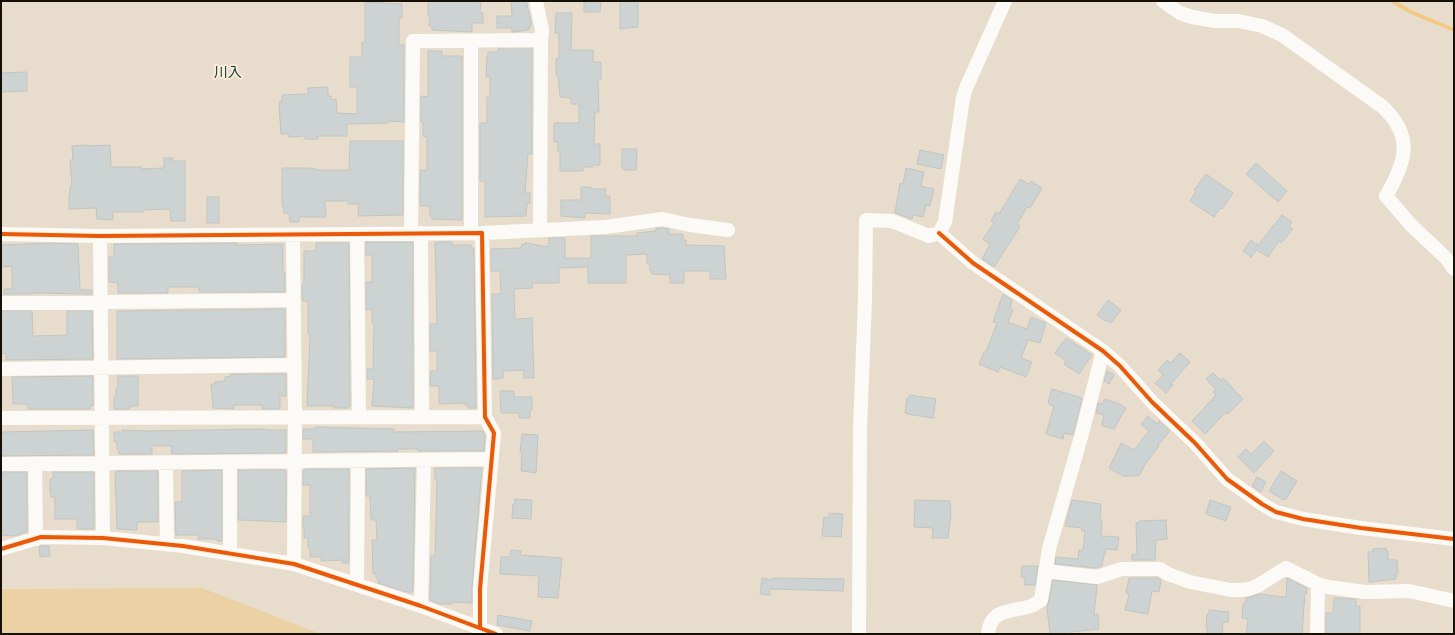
<svg xmlns="http://www.w3.org/2000/svg" width="1455" height="635" font-family="'Roboto Serif','Noto Sans JP',serif">
<style>
.green{fill:#ecd1a5}
.lines{fill:none;stroke-linecap:round;stroke-linejoin:round}
.stream{stroke:#f2c984;stroke-width:4}
.building{fill:#ccd3d2;stroke:#c3c5c2}
.street{stroke:#fcfaf7;stroke-width:14}
.cycleway-casing{stroke:#ffeed4;stroke-width:6}
.cycleway{stroke:#e8590c;stroke-width:4}
.labels{text-anchor:middle;dominant-baseline:central;stroke-width:3.5;stroke-linejoin:round;paint-order:stroke}
.quarter-label{font-size:14px;fill:#08384d;stroke:#ffeed4}
</style>
<rect width="100%" height="100%" fill="#e8ddcc"/>
<path class="green" d="M202,588l119,46h-320v-45z"/>
<g class="lines">
<path class="stream" d="M1392,1l19,11 43,18"/>
</g>
<path class="building" d="M428,1h53l-1,12h3v10h-11v9l-40,-2v-4h-3l1,-11h-2z
M511,1h15l5,20v6h-2v3l-17,2v-4h-15v-12h15z
M584,1h17l-1,11h-16z
M620,1h18v26l-18,2z
M365,2l37,2v14h-3v27h5v77l-16,-1v2l-41,1v12h-29v3h-13v-3l-16,1 -1,-3h-7l-2,-30 1,-1v-2h2v-6l26,-1v-6l20,-1v9h3v4l5,-1 1,14 20,1v-27h-7v-30h12v-15h3z
M556,13h16l-1,37h22v12h8v18h-3l1,32h-4l-1,32h6v21h-7v2h-10v4h-23v-19h-2v-10h-4v-19h25v-19h-8v-6l-11,-1 -2,-22h-2v-16l3,-1v-25h-4z
M498,49h34v105h-4l-3,39h5v10h-3l-1,13 -41,1v-36h-5v-58h7v-26h3v-20h-4l1,-21h1v-4h10z
M428,51h14v5h20v164l-30,-1v-3h-2v-10h-10v-36h7v-33l-4,-1v-14h-2v-26l7,1z
M27,72v19l-26,1v-19z
M350,141h53v74l-45,1 1,-12h-11v-3h-23l1,16h-27v5h-9l-1,-9h-5l-2,-13v-32h27l7,1v1h33z
M87,145v1l23,-1 1,22h30v2l23,-1v-10h9v3h12v60h-14l-1,-12 -27,1v2h-30v8l-16,-1 -1,-11 -27,1v-15l1,-1v-7h2l-2,-26h3l-1,-14z
M622,149h15l-1,21h-12v-2h-2z
M920,150l24,5 -3,14 -24,-5z
M1256,163l31,28 -9,11 -32,-28z
M906,168l18,4 -3,14 13,3 -4,17 -4,-1 -3,12 -10,-2 -1,4 -17,-6 5,-30 3,1z
M1206,174l27,19 -11,16 -2,-1 -6,9 -24,-16 6,-10 -2,-1z
M1020,179l9,5 2,-3 11,7 -12,20 -3,-1 -10,17 3,2 -4,7 -22,34 -12,-8 8,-15 -7,-5 11,-16 -3,-2 5,-9 3,2z
M581,187h10v2h15l-1,7h5v18l-25,-1v5l-24,-2v-16h20z
M207,197h12v26h-12z
M1282,215l10,7 -3,4 4,3 -12,14 -2,-2 -11,16 -11,-7 -6,7 -8,-6 8,-11 7,5z
M656,228h6l7,1v5h14v6h3v5l38,1 2,33h-16v-8h-26v12h-14v-8l-18,-1v-3h-2v-7h-3v-10l-21,1v28h-38v-16l-29,1v15h-27v5l-18,1 1,30 17,-1 2,60h-10v-8l-21,1v7l-10,1 -1,-85h9l-1,-23h-9v-22l30,-1 1,-4 2,1 1,-2 24,4v-9h16v20h26v-22h46v-3l19,-2z
M366,242h47v166l-41,-2 2,-27h-7v-10h6l1,-46h-2v-14l-6,1v-28h6v-27h-6z
M435,242h17v3h19v3h3l2,160h-8v-3h-3v-2l-26,1v-18h-9v-15h7v-20h-7v-27h7z
M50,243l28,1 2,46h12v4l-60,-1v1h-28v-5h8v-23l-11,1v-22z
M237,243v2l46,-1v28h2v20h-86v-5h-31v6h-50v-10l-9,-1v-25h5v-13z
M316,243h33l1,163h-1v2h-15v-2h-27l3,-72h-2v-33h-6v-17h2v-33h12z
M1003,294l9,6 -2,8 3,2 -5,12 19,7 4,-12 15,6 -6,20 -12,-3 -7,18 11,4 -6,15 -26,-10 -2,5 -19,-8 5,-12h2l11,-29 -4,-1z
M1108,300l13,10 -10,13 -5,-3 -1,1 -8,-6z
M285,309v48l-168,2v-48z
M1,311h31l1,25 34,-1v-24h25l1,48 -87,1v-6l-5,-1z
M1066,338l26,17 -13,19 -15,-10 2,-3 -11,-8z
M1180,353l10,9 -19,22 2,1 -7,8 -11,-10 8,-8 -5,-5 9,-10 4,3z
M1107,371l7,4 -5,9 -5,-3z
M1213,373l8,8 2,-3 20,21 -15,15 -2,-2 -21,22 -13,-13 24,-26 -3,-3 3,-2 -10,-11z
M231,374h55v22h-6v13h-18v-4h-28v4l-21,-1 -2,-24h5l-1,-2 10,-1v-4l6,-1z
M93,376v30h-3v3h-62v-5h-15l-1,-27z
M118,376h20v30h-8v3h-16v-12h2v-9h2z
M1052,389l30,9 -9,37 -9,-2 -1,6 -17,-5 8,-28 -5,-1v-2l-1,-1z
M500,391h14v6h18v13h-2v8h-11v-5h-18z
M910,395l26,4 -3,19 -26,-4 1,-1h-3l2,-15h2z
M1105,399l17,6v1l4,2 -12,21 -12,-3 2,-11 -8,-2 2,-10 4,1z
M1148,416l9,8 2,-3 11,10 -12,14 1,1 -13,17 -7,13h-16l-14,-8 12,-25 13,7 15,-19 -8,-7z
M316,427l78,2v3l89,-1 2,4 -1,16h-66v-2h-21l1,2 -85,1v-13h-10v-10h13z
M265,429v1h21v23l-115,1 1,-8h-20v8h-33v-4l-2,-1v-7h-3v-10h8v-2l23,1z
M93,430l1,25 -93,1v-24z
M522,434l16,1 -2,38 -15,-2 1,-19h-2z
M1264,441l10,10 -20,22 -16,-16 8,-8 5,5z
M415,468l-2,124h-6l-29,-9v-4l-2,-1v-4h-3l-1,-34h5l-1,-20h-5l-1,-24h-4v-27z
M435,468h47l-10,120v15l-20,-1v2h-13l-9,-4 1,-44h4l2,-77h-2z
M305,469h44v94h-7v-3l-21,1v-4h-11v-9h-2v-10h-4v-11h-1v-11h7v-31h-7v-14h2z
M222,470v71h-5v-2h-19l1,-4h-23l-1,-33h7v-31z
M238,470h47v1h1v51l-48,-2z
M116,471h42v51h-21v8l-20,-1 -2,-55h1z
M1281,471l16,10 -11,18h-2l-1,1 -14,-9z
M1,472h26v60l-6,1v1l-7,2 -13,-1z
M53,472h41v57h-17v-10h-22v-22h-4v-4h-1v-14h3z
M1257,477l9,5 -5,10 -9,-6z
M515,499l17,1 -1,19 -19,-1 1,-14h2z
M915,500l35,1 1,13 -3,24h-16l1,-10 -19,-1z
M1072,500l29,4 -1,16 2,1 -1,15 18,1 -2,13 -11,-1 -1,6h-1l-2,11 -6,2 -41,-4 1,-7 22,2 1,-9h4l2,-19h-3v-3l-17,-2z
M1210,500l21,7 -5,14 -20,-7z
M829,513l14,1 -2,23 -19,-1 2,-19 5,1z
M1166,520l1,19 -11,1 -1,20h-23v-6h5l-1,-31h3v-2z
M42,546h7l1,10 -10,1 -1,-10z
M1386,548v3h2v9h9l1,14h-2v5l-27,3 -1,-30h5v-3z
M511,550l10,1 -1,4 42,3 -4,40 -20,-1 1,-21 -39,-2 1,-17h9z
M1022,566h16l-3,19h-10v-7l-4,-1z
M762,578l11,2v-2l71,1 -1,12 -73,-2v6l-10,-1z
M1129,578h29l3,2 -2,12 -7,-1 -4,23 -23,-4 4,-16 -3,-1z
M1287,578l20,10v5h-2l-3,41h-56l2,-15 -6,-1 1,-14h2l1,-6 13,-4 27,3z
M1053,580l44,5 -3,30 4,-1 1,15 -28,3v2h-21l-3,-26z
M1334,598l22,1v7h4v28h-34v-21h7z
M1209,610l20,2 -1,10h-5l-1,12h-15v-6h-1l1,-14h2z
M498,615l34,6 -2,10 -33,-6z"/>
<g class="lines">
<path class="street" d="M536,1l6,29 -1,10 -1,190
M1163,1l17,12 12,4 23,4h23l24,5 20,9 101,72c31,30 23,55 3,89l25,29 35,33 8,11
M471,41v192
M411,233l2,-192 128,-1
M421,233l1,184
M482,233l124,-6 56,-8 28,6 38,5
M939,233l34,30 130,88 17,15 32,36 43,41 32,36 35,25 14,8 27,7 58,9 93,11
M939,233l6,-11 18,-124 3,-10 39,-87
M1,234l99,2 382,-3 3,184 9,16 -14,156v39
M357,234l2,183
M293,235l2,181 -1,148
M100,236l3,302
M1,303l293,-3
M1,369l294,-4
M1,418l484,-1
M230,462v91
M166,463l1,81
M1,464l490,-5
M35,464l1,75
M1,549l40,-12 62,1 80,8 111,18 127,42 75,28
M1045,571l52,6 25,-8h38l8,5 22,8 41,8h10l8,-1 10,-4 27,-17 32,16 10,3 37,5 44,-1 45,10
M357,584l1,-123
M421,606l3,-146
M859,634l1,-205 5,-130 1,-79 26,1 37,15 10,-3
M988,634c3,-27 23,-21 43,-28 3,-1 7,-4 10,-6l8,-51 32,-112 22,-86
M1317,634l1,-50"/>
<defs>
<path id="cycleway" d="M939,233l34,30 130,88 17,15 32,36 43,41 32,36 35,25 14,8 27,7 58,9 93,11
M1,234l99,2 382,-3 3,184 9,16 -14,156v39
M1,549l40,-12 62,1 80,8 111,18 127,42 75,28"/>
</defs>
<use href="#cycleway" class="cycleway-casing"/>
<use href="#cycleway" class="cycleway"/>
</g>
<g class="labels">
<g class="quarter-label">
<text x="228" y="72">川入</text>
</g>
</g>
<rect width="1455" height="635" fill="none" stroke="#160f05" stroke-width="4"/>
</svg>
